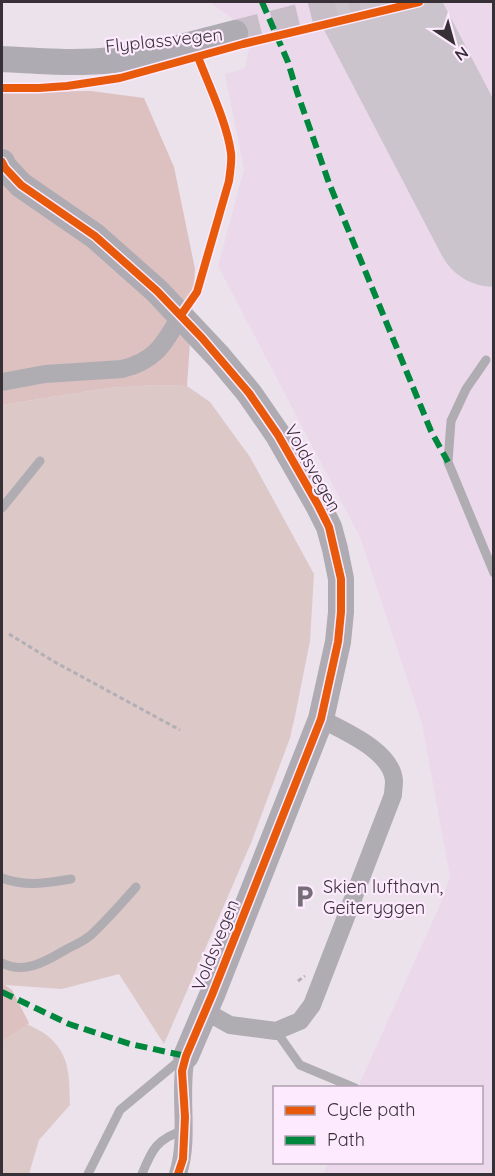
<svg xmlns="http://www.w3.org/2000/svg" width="495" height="1176" font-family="Quicksand,sans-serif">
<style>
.built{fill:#ebd9eb}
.green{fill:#ddc8c8}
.forest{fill:#dcc1c0}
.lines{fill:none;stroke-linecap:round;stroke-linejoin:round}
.runway{stroke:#ccc4cc;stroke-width:118}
.secondary-tunnel{stroke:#c8bec8;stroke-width:26;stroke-dasharray:26 13;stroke-linecap:butt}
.path{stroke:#b2afb5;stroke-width:3;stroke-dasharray:4.5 3;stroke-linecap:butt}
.lane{stroke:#afacb2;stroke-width:9}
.street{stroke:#afacb2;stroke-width:18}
.secondary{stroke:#afabb2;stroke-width:26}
.quiet{stroke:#00873e;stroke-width:6;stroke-dasharray:12 6;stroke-linecap:butt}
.cycleway-casing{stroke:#feeafe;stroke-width:11}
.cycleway{stroke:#e8590c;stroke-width:8}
.labels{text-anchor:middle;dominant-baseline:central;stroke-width:4.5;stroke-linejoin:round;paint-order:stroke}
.street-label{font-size:18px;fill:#373037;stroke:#feeafe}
.poi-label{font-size:18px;fill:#373037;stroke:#feeafe;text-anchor:start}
</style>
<rect width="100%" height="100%" fill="#ece2ec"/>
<path class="built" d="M211,2h282v1172h-170l5,-11 154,-1v-74l-124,-1 82,-182 10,-28 -28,-153 -62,-187 -142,-271 26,-97 -19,-95 20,-6 4,-20 -16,-29 -21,-15z"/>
<path class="green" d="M156,385l31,1 23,16 40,55 64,117 -4,67 -15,75 -5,22 -39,105 -87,201 -45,-70 -57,15 -57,-4 -3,-2v-578l106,-17z
M27,1024c7,4 15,7 21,12 23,20 21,41 22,69l-31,35 -10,34h-27v-132z"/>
<path class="forest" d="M91,91l53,7 30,69 21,102 -8,117 -31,-1 -48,3 -106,17v-313z
M2,983l10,7 17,33 -27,19z"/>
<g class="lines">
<path class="runway" d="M376,2l118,226"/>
<path class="secondary-tunnel" d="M235,33l124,-31"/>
<path class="path" d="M9,634l44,27 127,69
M298,981l7,-5"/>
<path class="lane" d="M486,360l-20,29 -15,32 -3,41 46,111
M2,508l38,-47
M2,878c23,9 45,5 69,1
M2,963c23,12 44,-2 65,-14 8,-4 17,-8 24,-14 16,-15 30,-31 45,-48
M276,1031l24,34 55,23
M88,1174l32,-64 65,-54
M142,1174c10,-25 15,-35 42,-44"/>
<path class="street" d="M2,382l43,-8 77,-5c34,-8 42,-25 59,-54
M205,1011l25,14 46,6 24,-10 12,-16 81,-210c0,-4 1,-9 1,-14 -2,-30 -50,-50 -73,-62
M178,1174c12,-38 0,-79 8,-118"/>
<path class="secondary" d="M2,59c37,2 73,5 111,1 41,-4 82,-17 122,-27
M2,162l3,6 16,17 74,51 62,55 62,66 30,36 29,42 40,70 11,22 6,22 6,30v33l-3,30 -17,77 -109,276 -26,61"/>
<path class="quiet" d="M262,2l26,60 9,30 32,91 102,248 17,31
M2,992l67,32 61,20 56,12"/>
<defs>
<path id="cycleway" d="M2,88h37l28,-2 53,-8 123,-34 176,-42
M2,162l3,6 16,17 74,51 62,55 45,47 47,55 29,42 40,70 11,22 12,52v33l-3,30 -17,77 -109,276 -26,61 -4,15 3,46 -2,42 -5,15
M181,315l16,-23 32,-111c1,-9 3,-19 2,-28 -4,-30 -22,-67 -33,-96"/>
</defs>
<use href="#cycleway" class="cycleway-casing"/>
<use href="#cycleway" class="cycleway"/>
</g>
<defs>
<symbol id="parking-bare" viewBox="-9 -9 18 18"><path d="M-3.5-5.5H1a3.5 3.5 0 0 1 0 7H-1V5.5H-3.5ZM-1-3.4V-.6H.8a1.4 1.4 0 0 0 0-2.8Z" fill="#766e76" stroke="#feeafe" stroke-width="2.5" paint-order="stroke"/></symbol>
</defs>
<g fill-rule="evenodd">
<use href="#parking-bare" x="288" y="880" width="33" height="33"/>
</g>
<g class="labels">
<g class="street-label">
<text transform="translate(164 40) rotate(-6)">Flyplassvegen</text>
<text transform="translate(313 468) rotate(61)">Voldsvegen</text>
<text transform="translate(215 945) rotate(-68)">Voldsvegen</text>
</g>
<g class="poi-label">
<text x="323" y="886">Skien lufthavn,<tspan x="323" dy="21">Geiteryggen</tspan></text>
</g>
</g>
<rect width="495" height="1176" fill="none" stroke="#373037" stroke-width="6"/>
<rect x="273" y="1086" width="210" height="78" fill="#feeafe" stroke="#aea0ae" stroke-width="1.5"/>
<rect x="285" y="1106" width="30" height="9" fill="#e8590c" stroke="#aea0ae" stroke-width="1.5"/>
<text x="327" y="1116" font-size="18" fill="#373037">Cycle path</text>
<rect x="285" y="1136" width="30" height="9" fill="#00873e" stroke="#aea0ae" stroke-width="1.5"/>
<text x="327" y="1146" font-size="18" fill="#373037">Path</text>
<g transform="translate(453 42) rotate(144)" stroke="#feeafe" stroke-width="4.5" paint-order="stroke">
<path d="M0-4.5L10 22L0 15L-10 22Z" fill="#373037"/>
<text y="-9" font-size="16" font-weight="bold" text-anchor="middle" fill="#373037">N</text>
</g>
</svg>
